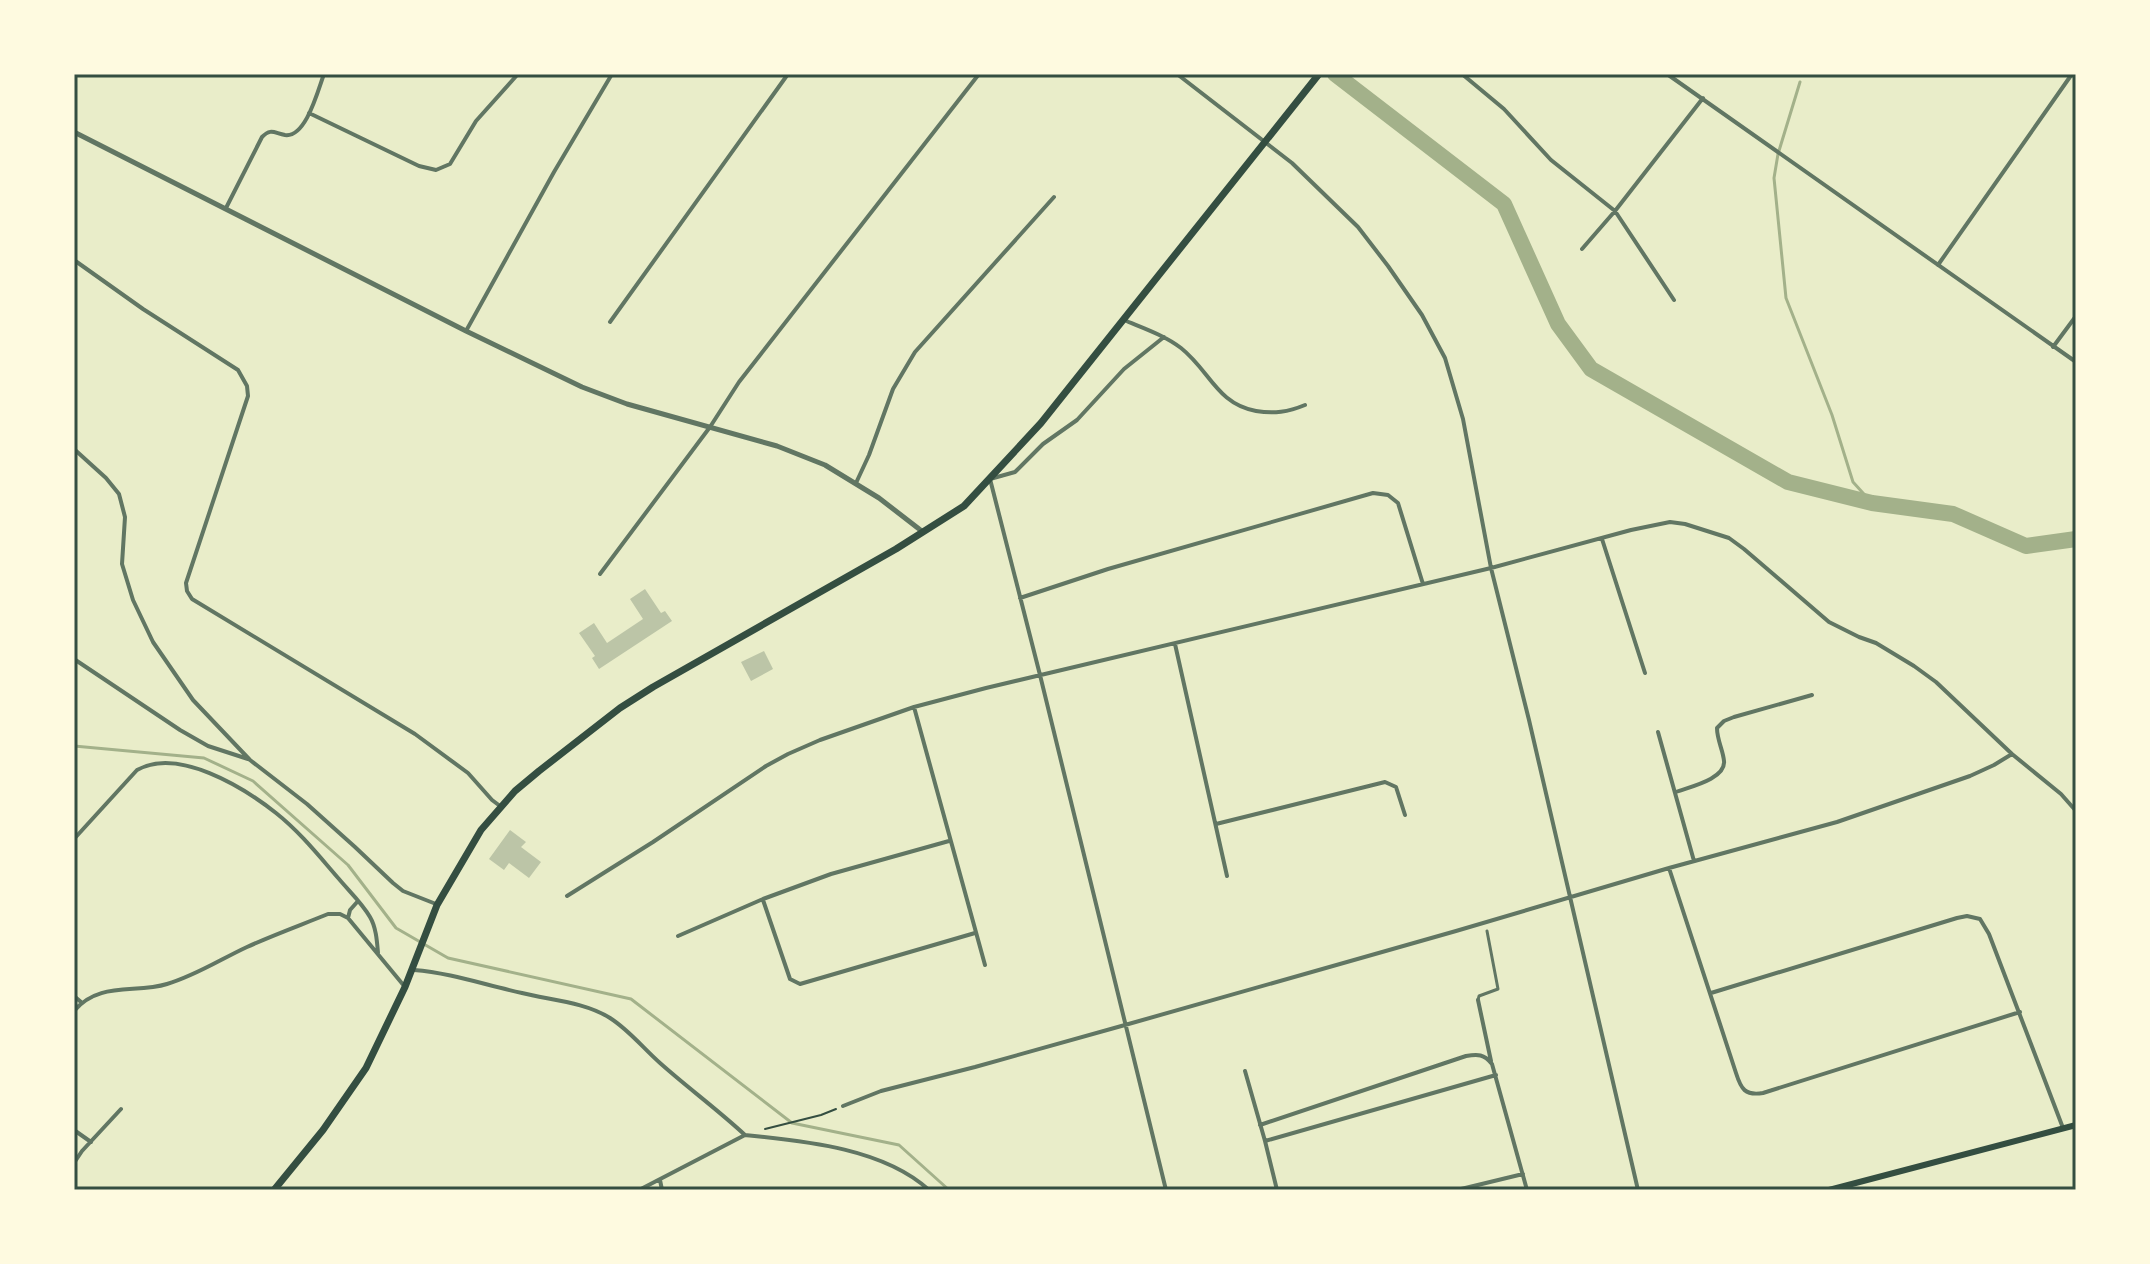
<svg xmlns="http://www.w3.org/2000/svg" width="2150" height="1264" font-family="Raleway,sans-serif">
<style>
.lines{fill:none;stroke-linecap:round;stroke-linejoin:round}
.stream{stroke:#a3b18a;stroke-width:3}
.river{stroke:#a3b18a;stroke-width:16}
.building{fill:#bcc5a7}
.path{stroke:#344e41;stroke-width:2}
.pedestrian{stroke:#617663;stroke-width:3}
.minor{stroke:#617663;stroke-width:4}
.tertiary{stroke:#617663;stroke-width:5}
.secondary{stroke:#344e41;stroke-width:6}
.primary{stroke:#344e41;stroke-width:7}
.neatline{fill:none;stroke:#344e41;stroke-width:3}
</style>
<rect width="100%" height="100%" fill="#e9edc9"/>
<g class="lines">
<path class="stream" d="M1800,82l-22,72 -4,24 12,120 46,117 21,67 19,21
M74,746l130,12 49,23 95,84 48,63 52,30 183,41 161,124 107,22 50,45"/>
<path class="river" d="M1335,74l169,130 54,120 33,45 197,113 84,21 81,11 73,32 50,-7"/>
</g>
<path class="building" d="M645,589l16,24 4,-2 7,10 -73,48 -7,-11 3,-2 -16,-23 15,-10 13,20 36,-24 -13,-20z
M764,651l9,18 -22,12 -10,-19z
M510,830l16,12 -5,5 20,15 -12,16 -20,-15 -5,7 -15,-11z"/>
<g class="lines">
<path class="path" d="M765,1129l56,-14 15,-6"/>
<path class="pedestrian" d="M1478,1000l1,-4 19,-7 -11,-58"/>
<path class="minor" d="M1177,74l115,89 66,64 30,39 34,49 23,43 18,61 28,149 38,152 109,470
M1462,74l42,35 47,51 64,51 59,89
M1667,74l409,288
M309,113l110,53 17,4 14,-6 26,-43 42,-47
M226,208l36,-71c9,-9 12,-4 23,-2 21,3 33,-45 39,-61
M1582,249l33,-38 88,-113
M74,260l69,49 95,61 9,16 1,10 -62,187 1,8 5,8 223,135 53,39 24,27 8,6
M1938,265l134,-191
M1124,320c19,8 40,15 57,28 29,23 36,56 75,63 18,3 32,1 49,-6
M610,322l178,-248
M466,331l88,-159 58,-98
M1164,337l-40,32 -47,51 -34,24 -28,28 -25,7 50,196 126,515
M2053,347l23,-31
M74,449l32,29 13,16 6,23 -3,47 11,36 20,42 40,58 57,60 57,44 48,43 38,36 10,8 33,13
M856,483l13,-28 24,-66 22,-37 139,-155
M1602,539l43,134
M600,574l110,-147 29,-45 240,-308
M1020,598l88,-29 265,-76 15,2 10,8 25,81
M1175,644l52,232
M74,659l106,71 28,16 40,13
M914,707l71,258
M1658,732l36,129
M1676,792c13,-5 50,-13 48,-31 -1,-11 -7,-21 -7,-33l7,-7 10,-4 78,-22
M1216,824l169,-42 11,5 9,28
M74,839l63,-69c41,-23 106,17 139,43 24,19 43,43 63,66 10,12 23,24 31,38 6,10 7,24 8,36
M1669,868l67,205c5,16 9,23 27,20l257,-81
M567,896l86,-54 113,-76 22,-12 32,-14 94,-33 72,-19 505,-120 140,-38 39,-8 15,2 44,14 15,11 85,73 30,15 17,6 38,23 22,16 76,72 49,40 15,17
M763,900l27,79 10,5 175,-51
M348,918l2,-8 8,-9
M678,936l85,-37 68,-25 118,-33
M414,970c37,3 71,15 108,23 28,7 63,9 88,25 19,12 33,30 50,45 28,25 57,46 85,72
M1711,993l246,-75 10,-2 13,3 9,15 74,194
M74,996l7,6
M1478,1000l13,61
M74,1011c25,-30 61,-17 93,-27 28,-8 54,-25 80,-37 26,-12 54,-22 81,-33h12l8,4 57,69
M1245,1071l20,70 12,49
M843,1106l38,-15 94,-24 150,-42 331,-94 213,-63 168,-46 133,-46 24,-11 18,-11
M1260,1125l206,-69c12,-2 18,-2 26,8l35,126
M74,1130l17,12
M745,1135c59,6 138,13 184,55
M1265,1141l231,-66
M74,1163l8,-12 39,-42
M660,1180l2,10
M639,1190l106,-55
M1457,1190l66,-16"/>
<path class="tertiary" d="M74,132l392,199 116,56 45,17 150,42 48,19 54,33 44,34"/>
<path class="secondary" d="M1829,1190l247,-65"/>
<path class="primary" d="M274,1190l49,-60 43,-62 39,-81 32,-82 44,-75 34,-39 24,-20 81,-63 33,-21 243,-138 68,-43 77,-83 278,-349"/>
</g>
<rect width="2150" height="1264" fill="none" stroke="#fefae0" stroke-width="152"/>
<rect x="76" y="76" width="1998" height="1112" class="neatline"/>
</svg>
